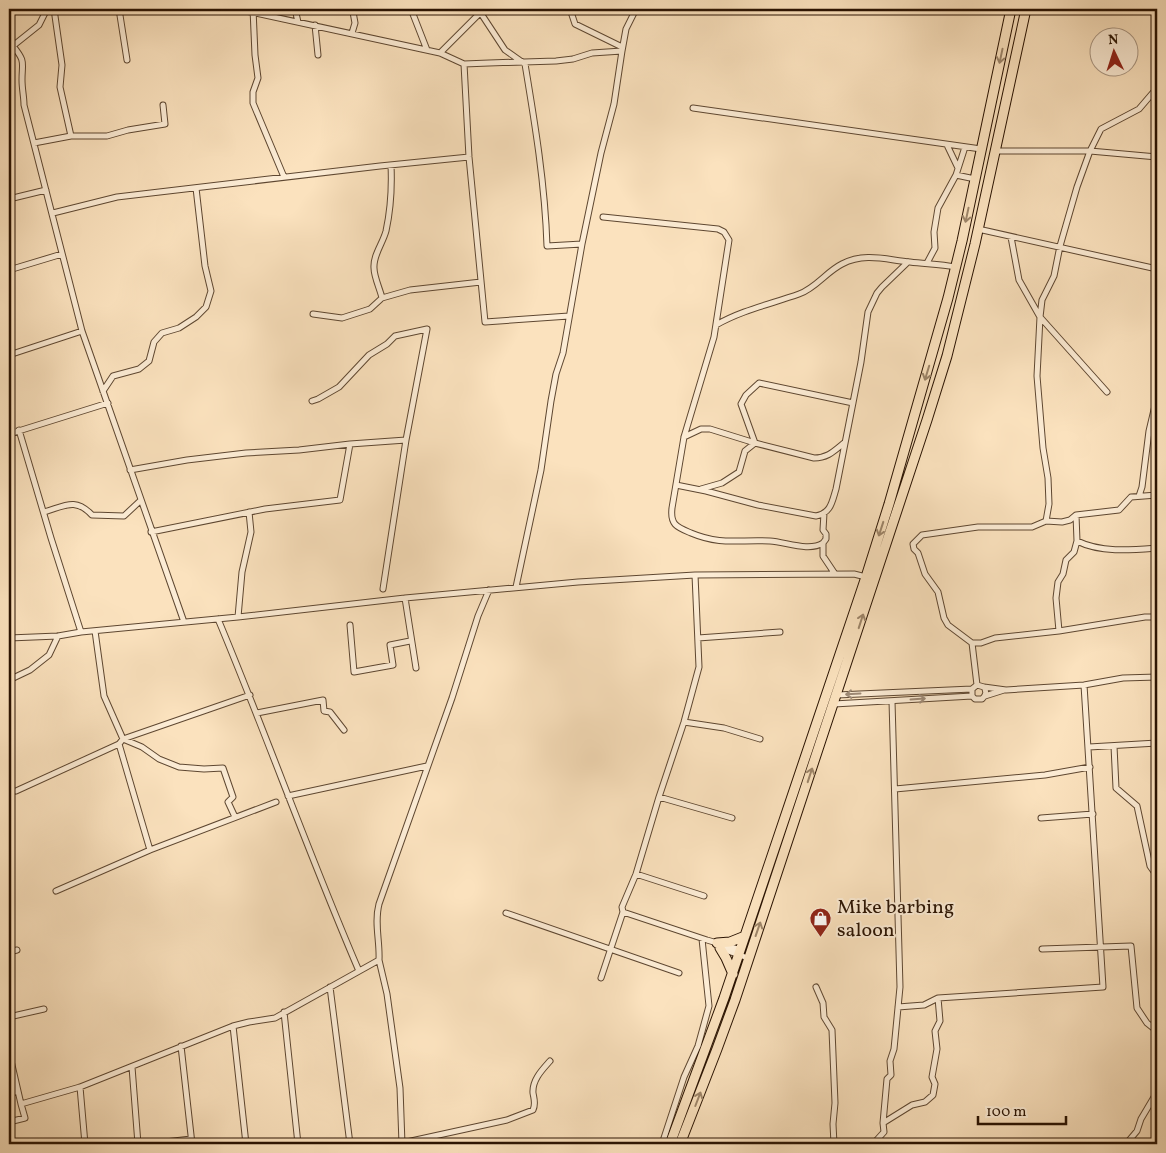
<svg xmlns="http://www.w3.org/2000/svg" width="1166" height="1153" font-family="Vollkorn,serif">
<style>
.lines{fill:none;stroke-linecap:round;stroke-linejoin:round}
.street-casing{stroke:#5e4731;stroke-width:7}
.highway-casing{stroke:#2a1302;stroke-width:11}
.street{stroke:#fcecd5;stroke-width:5}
.highway{stroke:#fbe2be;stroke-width:9}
.oneway{stroke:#9d8569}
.oneway2{stroke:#9e8a76}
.labels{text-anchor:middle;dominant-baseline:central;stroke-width:4;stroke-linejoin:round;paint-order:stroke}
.poi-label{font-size:20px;fill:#2a1302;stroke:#fcecd5;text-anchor:start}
</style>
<rect width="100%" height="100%" fill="#fbe2be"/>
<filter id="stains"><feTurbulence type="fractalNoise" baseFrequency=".004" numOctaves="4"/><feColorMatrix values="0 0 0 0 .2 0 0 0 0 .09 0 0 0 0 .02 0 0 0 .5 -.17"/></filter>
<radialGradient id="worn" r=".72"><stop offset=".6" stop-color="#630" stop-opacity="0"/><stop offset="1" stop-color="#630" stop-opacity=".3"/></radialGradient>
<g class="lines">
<defs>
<path id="street" d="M54,9l8,56 -2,22 11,49
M119,9l8,51
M237,9l203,44 24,11 25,-1 67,-2 17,-2 19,-6 30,-2 4,-22 10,-20
M253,9l2,46 3,23 -5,14v11l31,74
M295,9l3,13
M411,9l16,41
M570,9l5,15 47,23
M480,12l25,38 20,14c10,60 20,120 22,182l35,-2 -19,109 -7,21 -5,27 -10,69 -25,117
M315,25l3,30
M352,33l3,-10 -2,-11 2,-3
M13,46c13,16 9,16 9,34 0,9 2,17 2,25l58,226 102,291
M9,49l30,-24 8,-16
M440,53l44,-44
M464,64l5,93 16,165 84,-6
M693,108l288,41
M34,143l37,-7h36l21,-6 37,-6 -2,-19
M947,145l11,23
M995,151h95l67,6
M956,175l9,-28
M9,199l37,-9
M53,213l64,-16 263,-31 89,-9
M603,217l115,12 6,3 5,8 -15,97 -30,100 -12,71c-2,17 5,19 19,25 31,13 49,6 79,8 16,1 39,11 53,2
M978,229l179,40
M1011,237l8,43 21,37 -3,59 6,72 5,30 1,26 -3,17
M582,244l19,-91 13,-49 8,-53
M927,263l8,-15 -1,-16 4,-24 18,-33 19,4
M9,270l53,-16
M382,298c-2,-9 -8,-21 -8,-30 -1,-13 9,-25 12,-37 5,-23 6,-44 5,-66
M313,314l29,4 28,-9 12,-11 28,-8 71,-8
M716,325c26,-15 55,-21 83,-31 17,-6 27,-22 43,-30 23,-12 45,-4 68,-2 15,2 30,2 45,5
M9,355l73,-24
M103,391l10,-15 26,-7 10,-8 5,-19 8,-9 17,-5 17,-11 10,-10 5,-16 -6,-25 -9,-78
M1107,392l-67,-75 2,-17 12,-24 6,-30 17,-59 13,-36 11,-22 38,-20 18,-21
M19,430l32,108 30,94
M9,434l99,-31
M684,437l17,-8h9l45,14 59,15c14,0 20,-7 30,-15
M755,443l-14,-39 5,-9 13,-12 94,20
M130,470l57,-10 59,-7 53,-3 51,-6
M676,485l30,6 52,14 58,11c15,-3 16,-14 20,-27l25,-127 7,-50 9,-19 5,-6 26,-25
M701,489l21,-6 17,-11 6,-21 10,-8
M1139,496l3,-9 7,-56 8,-34
M44,512c21,-6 31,-15 48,3l32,1 16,-15
M824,513l-1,17 3,4v5l-3,4v13l12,18
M151,532l114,-23 75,-9 10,-56 56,-4 21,-111 -32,7 -8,8 -18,11 -30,32 -21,12 -6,2
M1077,541c24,12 55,9 80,7
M383,589l23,-149
M405,598l11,70
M238,617l4,-45 9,-40 -2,-20
M218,619c49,117 91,236 141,352
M350,625l4,47 39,-7 -3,-20 20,-4
M95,631l9,65 19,43 19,8 17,12 20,8 25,2 19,-1 10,29 -5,5 7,15
M1059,631l-3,-33 2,-16 5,-8 3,-14 8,-8 3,-11 -1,-26
M9,638l49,-2 23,-4 157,-15 167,-19 173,-16 117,-7 159,-1 12,3
M698,638l82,-6
M972,643l-24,-18 -4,-7 -6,-26 -13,-18 -7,-21 -4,-4 -1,-5 9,-9 56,-8h54l14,-6 16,1 8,-2 6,-5 43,-5 12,-13 26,-2
M9,680l21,-10 19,-15 9,-19
M977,685l-5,-42h9l14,-5 64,-7 86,-14h12
M984,687l22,3 78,-5 39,-7 34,-1
M837,695l135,-6 5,-4 7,2c3,5 2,8 -2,12h-7l-3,-3v-7
M985,696l19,-6
M834,704l138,-8
M257,713l66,-13 1,11 6,1 14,18
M684,722l40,6 36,11
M119,744l31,106
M1114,746l2,42 21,18 13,60 7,10
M1089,747l68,-4
M895,789l150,-14 45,-8
M16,791l103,-47 4,-5 127,-44
M288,796l139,-30
M659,797l73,21
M1041,818l52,-4
M636,874l68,22
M56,891l94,-41 126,-48
M623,912l84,28 34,10
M506,913l173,60
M722,949l26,9
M1042,949l89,-3 6,62 10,15 10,8
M9,952l8,-2
M379,960l8,34 13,94 2,56
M601,978l22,-66 -1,-5 14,-33 23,-77 25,-75 15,-55 -4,-92
M330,987l20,157
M816,987l7,16 1,14 8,13 3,73 -2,21 1,20
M898,1007l26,-2 14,-7 165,-11 -19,-302
M284,1012l14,132
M9,1017l35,-8
M233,1026l13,118
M181,1046l11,98
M9,1052l12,52
M132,1067l6,77
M80,1087l5,57
M9,1094l9,-3
M9,1122l16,-4 -4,-14 59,-17 153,-61 16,-4 26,-4 104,-58c1,-19 -5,-37 0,-56l73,-206 26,-82 11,-26
M883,1123l4,-44 4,-4 -1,-14 4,-12 6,-62 -8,-286
M402,1143l105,-23 26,-10c3,-6 1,-11 0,-17 -1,-13 9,-23 17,-32
M148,1144l43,-5
M662,1144l22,-67 14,-31 11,-40 -7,-67
M863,1144l11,-1 10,-11 -1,-9 29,-18 13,-3 8,-7 2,-11 -3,-7 5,-28 -2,-18 5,-10 -2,-23
M1126,1144l11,-13 4,-12 16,-27"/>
<path id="highway" d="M717,943l13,-1 15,-6
M720,948l6,10 7,16
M670,1144l54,-146 142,-421 23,-73 59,-206 14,-57 49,-232
M680,1144l37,-95 18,-49 192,-580 20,-64 28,-112 51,-235"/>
</defs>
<use href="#street" class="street-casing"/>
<use href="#highway" class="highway-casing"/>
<use href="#street" class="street"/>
<use href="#highway" class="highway"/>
</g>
<defs><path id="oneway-shaft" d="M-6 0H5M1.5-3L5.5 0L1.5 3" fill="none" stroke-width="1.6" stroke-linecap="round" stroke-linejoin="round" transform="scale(1.25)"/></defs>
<g class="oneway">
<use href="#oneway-shaft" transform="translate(1001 56) rotate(102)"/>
<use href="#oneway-shaft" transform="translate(967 215) rotate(102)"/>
<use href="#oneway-shaft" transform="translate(927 373) rotate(107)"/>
<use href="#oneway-shaft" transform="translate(881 529) rotate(108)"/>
<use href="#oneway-shaft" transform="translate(861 621) rotate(-72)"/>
<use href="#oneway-shaft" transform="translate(810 775) rotate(-72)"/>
<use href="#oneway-shaft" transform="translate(758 929) rotate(-71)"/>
<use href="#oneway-shaft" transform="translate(698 1099) rotate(-69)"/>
</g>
<g class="oneway2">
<use href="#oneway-shaft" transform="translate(853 694) rotate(177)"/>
<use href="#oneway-shaft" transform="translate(918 699) rotate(-4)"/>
</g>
<defs>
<symbol id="shop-pin" viewBox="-11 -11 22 30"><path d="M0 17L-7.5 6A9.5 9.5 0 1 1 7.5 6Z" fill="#8f2418" stroke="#fcecd5"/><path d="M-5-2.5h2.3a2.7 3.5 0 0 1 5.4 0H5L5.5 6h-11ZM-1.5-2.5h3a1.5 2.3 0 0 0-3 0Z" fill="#fff"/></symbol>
</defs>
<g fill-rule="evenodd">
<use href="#shop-pin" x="808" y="906" width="25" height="34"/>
</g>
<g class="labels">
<g class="poi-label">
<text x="837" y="908">Mike barbing<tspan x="837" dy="23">saloon</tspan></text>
</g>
</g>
<rect width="1166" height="1153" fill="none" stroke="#fbe2be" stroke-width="30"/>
<rect x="10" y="10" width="1146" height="1133" fill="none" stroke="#2a1302" stroke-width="2.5"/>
<rect x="15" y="15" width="1136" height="1123" fill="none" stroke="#2a1302"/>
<g transform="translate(1114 52) rotate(356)"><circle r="24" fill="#fcecd5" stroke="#a89581"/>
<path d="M0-4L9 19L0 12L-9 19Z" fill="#8f2418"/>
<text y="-8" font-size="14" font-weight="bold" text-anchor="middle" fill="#2a1302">N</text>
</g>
<path d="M978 1116v8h88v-8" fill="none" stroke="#2a1302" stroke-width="2.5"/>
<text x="986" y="1116" font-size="15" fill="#2a1302" stroke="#fcecd5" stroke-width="4" paint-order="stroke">100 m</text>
<rect width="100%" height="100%" filter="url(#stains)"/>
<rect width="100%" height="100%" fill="url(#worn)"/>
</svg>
